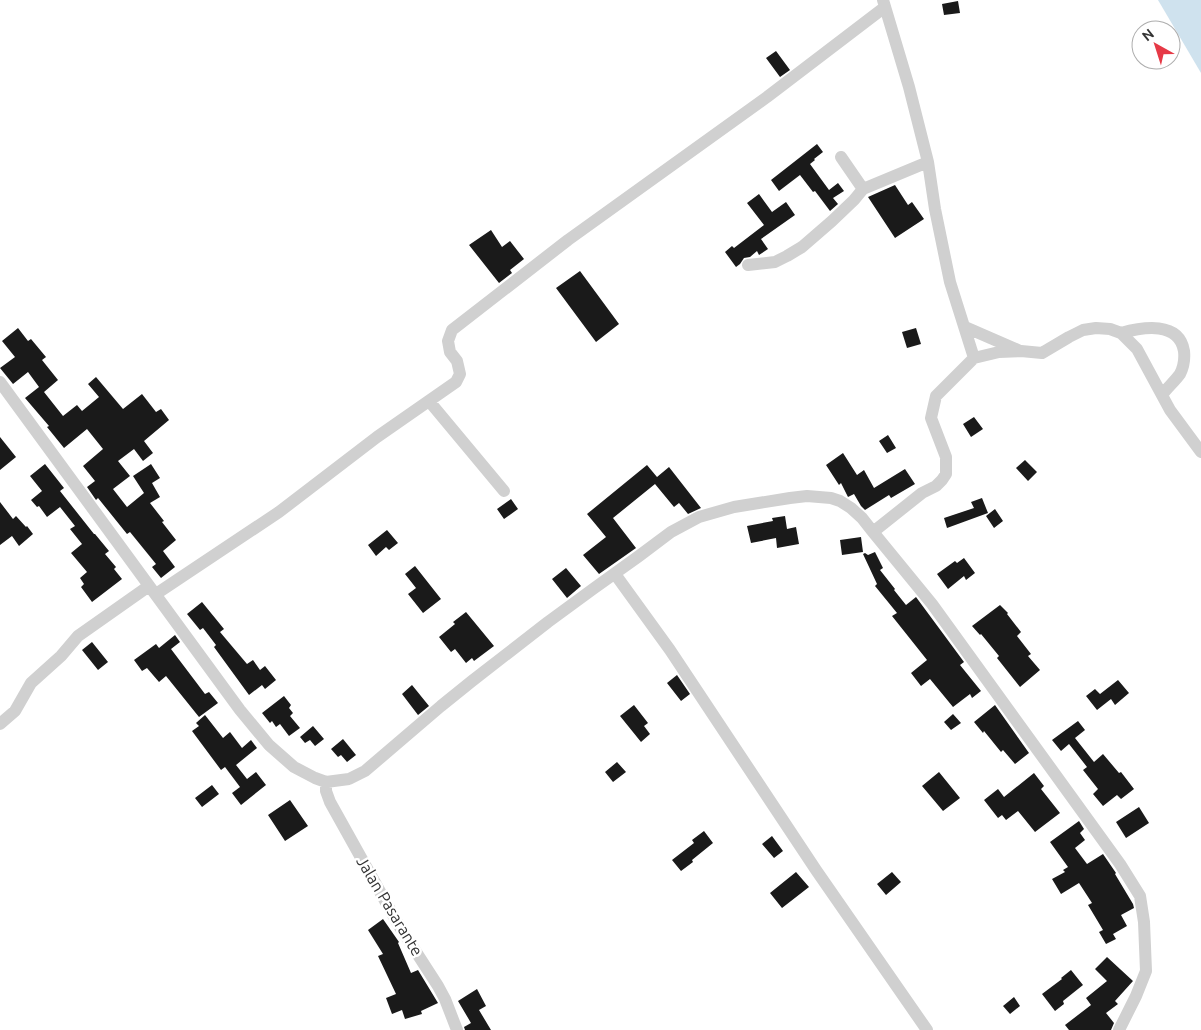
<svg xmlns="http://www.w3.org/2000/svg" width="1201" height="1030" font-family="Ubuntu,sans-serif">
<style>
.water{fill:#cfe2ee}
.building{fill:#1a1a1a}
.lines{fill:none;stroke-linecap:round;stroke-linejoin:round}
.minor{stroke:#d0d0d0;stroke-width:12}
.labels{text-anchor:middle;dominant-baseline:central;stroke-width:5;stroke-linejoin:round;paint-order:stroke}
.street-label{font-size:16px;fill:#333;stroke:#fff}
</style>
<rect width="100%" height="100%" fill="#fff"/>
<path class="water" d="M1158,0h43v73z"/>
<path class="building" d="M958,1l2,12 -16,2 -2,-11z
M776,51l14,19 -10,7 -14,-19z
M817,144l6,8 -9,7 1,1 -5,4 19,26 9,-7 6,8 -11,7 5,6 -8,7 -15,-20 -2,1 -13,-17 -21,16 -8,-11z
M895,185l13,20 4,-3 12,17 -29,19 -27,-41z
M759,194l13,18 14,-10 9,13 -34,24 7,10 -9,6 -2,-4 -7,6 -6,1 -4,6 -4,3 -11,-15 7,-6 2,2 30,-23 -17,-22z
M491,230l11,17 8,-6 14,18 -14,11 2,3 -13,10 -30,-38z
M580,271l39,53 -23,18 -40,-54z
M18,328l10,13 3,-2 15,18 -4,3 16,20 -14,12 19,24 14,-11 5,6 17,-14 -11,-13 8,-7 27,32 19,-15 14,18 5,-3 8,11 -25,21 9,12 -10,8 -9,-12 -16,12 12,15 -17,13 14,18 17,-14 -11,-17 18,-12 9,14 -8,5 8,14 -10,6 14,18 -2,1 14,18 -13,11 12,16 -14,11 -9,-11 4,-3 -26,-32 -3,2 -29,-36 -2,2 -9,-13 8,-6 -12,-15 20,-17 -16,-20 -23,19 -17,-21 2,-1 -24,-28 14,-11 -11,-15 -15,12 -13,-16 15,-11 -13,-16z
M916,328l5,16 -14,4 -5,-16z
M974,417l9,12 -12,8 -8,-13z
M888,435l8,13 -9,5 -8,-12z
M0,437l16,20 -16,13z
M843,453l14,22 7,-5 10,18 31,-19 10,15 -24,14 -2,-3 -24,15 -4,-4 -7,-12 -6,3 -7,-14 -2,2 -13,-20z
M1025,460l12,12 -9,9 -12,-13z
M45,464l19,24 -4,3 34,43h1l14,17 -4,3 11,13 -2,2 8,10 -30,23 -11,-15 3,-3 -4,-6 7,-6 -16,-19 11,-9 -12,-15 5,-3 -15,-19 -13,10 -8,-11 -2,1 -6,-7 11,-9 -12,-15z
M647,465l10,12 12,-10 32,41 -13,6 -9,-11 -5,4 -19,-23 -42,34 23,30 -37,26 -16,-19 23,-18 -19,-23z
M982,498l6,15 -41,15 -3,-10 30,-10 -3,-6z
M511,499l7,10 -14,10 -7,-10z
M0,502l13,17 3,-3 10,11 1,-1 6,8 -14,12 -7,-10 -12,9z
M995,509l8,12 -9,7 -8,-12z
M785,516l2,13 9,-2 3,17 -22,4 -1,-10 -25,5 -4,-17 26,-5 -1,-3z
M387,530l11,13 -9,7 -3,-3 -10,9 -8,-11z
M861,537l2,15 -21,3 -2,-15z
M875,552l8,16 -3,2 15,19 -1,1 12,15 10,-8 48,65 -4,3 21,26 -9,7 -2,-4 -17,13 -23,-28 -9,7 -10,-13 16,-13 -35,-44 5,-3 -22,-27 2,-2 -14,-30 2,-1 3,2z
M964,558l11,15 -9,7 -2,-4 -16,13 -11,-15 18,-13 2,2z
M415,566l26,33 -18,14 -15,-19 8,-6 -11,-14z
M566,568l15,18 -14,12 -15,-19z
M202,602l22,27 -4,3 27,32 6,-4 7,10 5,-4 11,14 -11,9 -3,-4 -13,10 -35,-48 2,-2 -13,-17 -3,2 -13,-16z
M1000,605l8,8 -1,1 14,18 -4,4 14,18 -3,2 12,14 -20,17 -23,-29 2,-2 -18,-22 -1,1 -8,-9z
M466,612l28,34 -20,15 -2,-3 -6,5 -11,-14 -4,3 -12,-15 16,-13 -2,-2z
M175,635l5,7 -9,7 34,45 4,-2 9,11 -19,14 -33,-41 -7,6 -12,-14 -5,3 -8,-11 22,-16 3,4z
M92,642l16,20 -10,8 -16,-20z
M677,675l13,19 -9,7 -14,-18z
M1118,680l11,13 -14,12 -4,-6 -14,11 -11,-14 9,-7 5,5z
M412,685l17,21 -11,9 -16,-21z
M284,696l7,9 -2,3 4,5 -3,3 10,12 -11,8 -9,-12 -4,3 -4,-6 -2,2 -8,-10z
M634,705l14,18 -4,3 6,8 -9,8 -21,-26z
M995,705l34,48 -14,11 -12,-14 -2,2 -17,-21 -1,2 -9,-11z
M953,714l8,9 -10,7 -7,-8z
M205,715l18,23 7,-6 12,16 9,-8 6,8 -21,17 11,14 9,-7 10,13 -25,20 -9,-12 8,-6 -15,-20 -4,3 -29,-39 7,-5 -3,-3z
M1078,721l7,9 -10,8 19,24 9,-8 16,19 2,-1 13,17 -13,10 -4,-4 -14,11 -10,-12 5,-5 -15,-19 4,-3 -18,-23 -8,7 -9,-11z
M313,726l11,13 -9,7 -5,-6 -5,3 -5,-6z
M343,739l13,16 -9,7 -6,-7 -3,2 -7,-8z
M617,762l9,10 -13,10 -8,-10z
M939,772l21,26 -17,13 -21,-25z
M1034,773l10,13 -3,3 19,24 -25,19 -17,-21 -12,9 -4,-5 -4,3 -14,-18 14,-11 6,8z
M212,785l7,9 -17,13 -7,-9z
M290,800l18,26 -23,15 -17,-26z
M1139,807l10,16 -23,15 -10,-16z
M1079,821l5,8 -4,4 5,7 -10,8 12,16 16,-10 13,19 -1,1 18,30 1,4 -13,7 6,11 -14,8 3,5 -10,5 -7,-12 4,-2 -15,-25 4,-2 -13,-20 -18,11 -9,-15 13,-7 -2,-2 5,-3 -18,-25z
M704,831l9,12 -21,17 1,2 -12,9 -9,-11 22,-17 -2,-3z
M772,836l11,15 -9,7 -12,-14z
M796,872l13,15 -27,21 -12,-15z
M892,872l9,10 -15,13 -9,-11z
M383,919l16,23 -1,1 13,30 7,-3 20,33 -17,8 1,3 -17,5 -3,-9 -10,4 -6,-16 10,-4 -18,-38 5,-2 -15,-24z
M1107,957l26,24 -18,20 3,3 -12,9 8,10 -3,7h-42l-4,-5 26,-20 -5,-7 21,-17 -12,-12z
M1071,970l12,15 -20,16 1,3 -9,7 -13,-17 20,-15 -1,-1z
M477,989l9,17 -7,4 12,20h-26l-1,-3 7,-4 -13,-22z
M1014,997l6,9 -10,8 -7,-8z"/>
<g class="lines">
<path class="minor" d="M841,157l22,32
M748,265l27,-3 12,-6 15,-9 30,-26 22,-21 9,-11 65,-27
M965,327l53,23
M1121,333c22,-6 58,-12 63,18 1,9 0,15 -4,23 -5,7 -13,14 -18,21
M974,358l25,-6 22,-1 21,2 27,-16 14,-7 13,-2 14,1 11,4 16,16 33,61 31,42
M0,382l240,328 29,35 25,22 21,11 11,4 23,-3 16,-8 76,-65 31,-25 76,-59 45,-33 46,-33 32,-24 28,-15 35,-10 56,-9 17,-2 24,2 9,3 11,7 11,10 11,14 59,72 188,260 20,32 4,26 2,49 -10,25 -17,34
M429,401l75,90
M873,532l49,-39 14,-7 6,-6 4,-6v-17l-15,-39 5,-22 38,-38 -24,-76 -15,-73 -7,-47 -19,-75 -26,-87
M615,574l55,76 146,220 111,160
M156,594l123,-82 98,-75 79,-55 4,-8 -3,-13 -7,-9 -2,-11 4,-11 116,-90 199,-143 118,-90
M0,724l15,-13 16,-28 30,-27 17,-20 71,-50
M326,782v9l4,11 68,122 40,62 7,13 12,31"/>
</g>
<g class="labels">
<g class="street-label">
<text transform="translate(390 906) rotate(59)">Jalan Pasarante</text>
</g>
</g>
<g transform="translate(1156 45) rotate(321)"><circle r="24" fill="#ffffff" stroke="#adadad"/>
<path d="M0-4L9 19L0 12L-9 19Z" fill="#e63946"/>
<text y="-8" font-size="14" font-weight="bold" text-anchor="middle" fill="#333333">N</text>
</g>
</svg>
